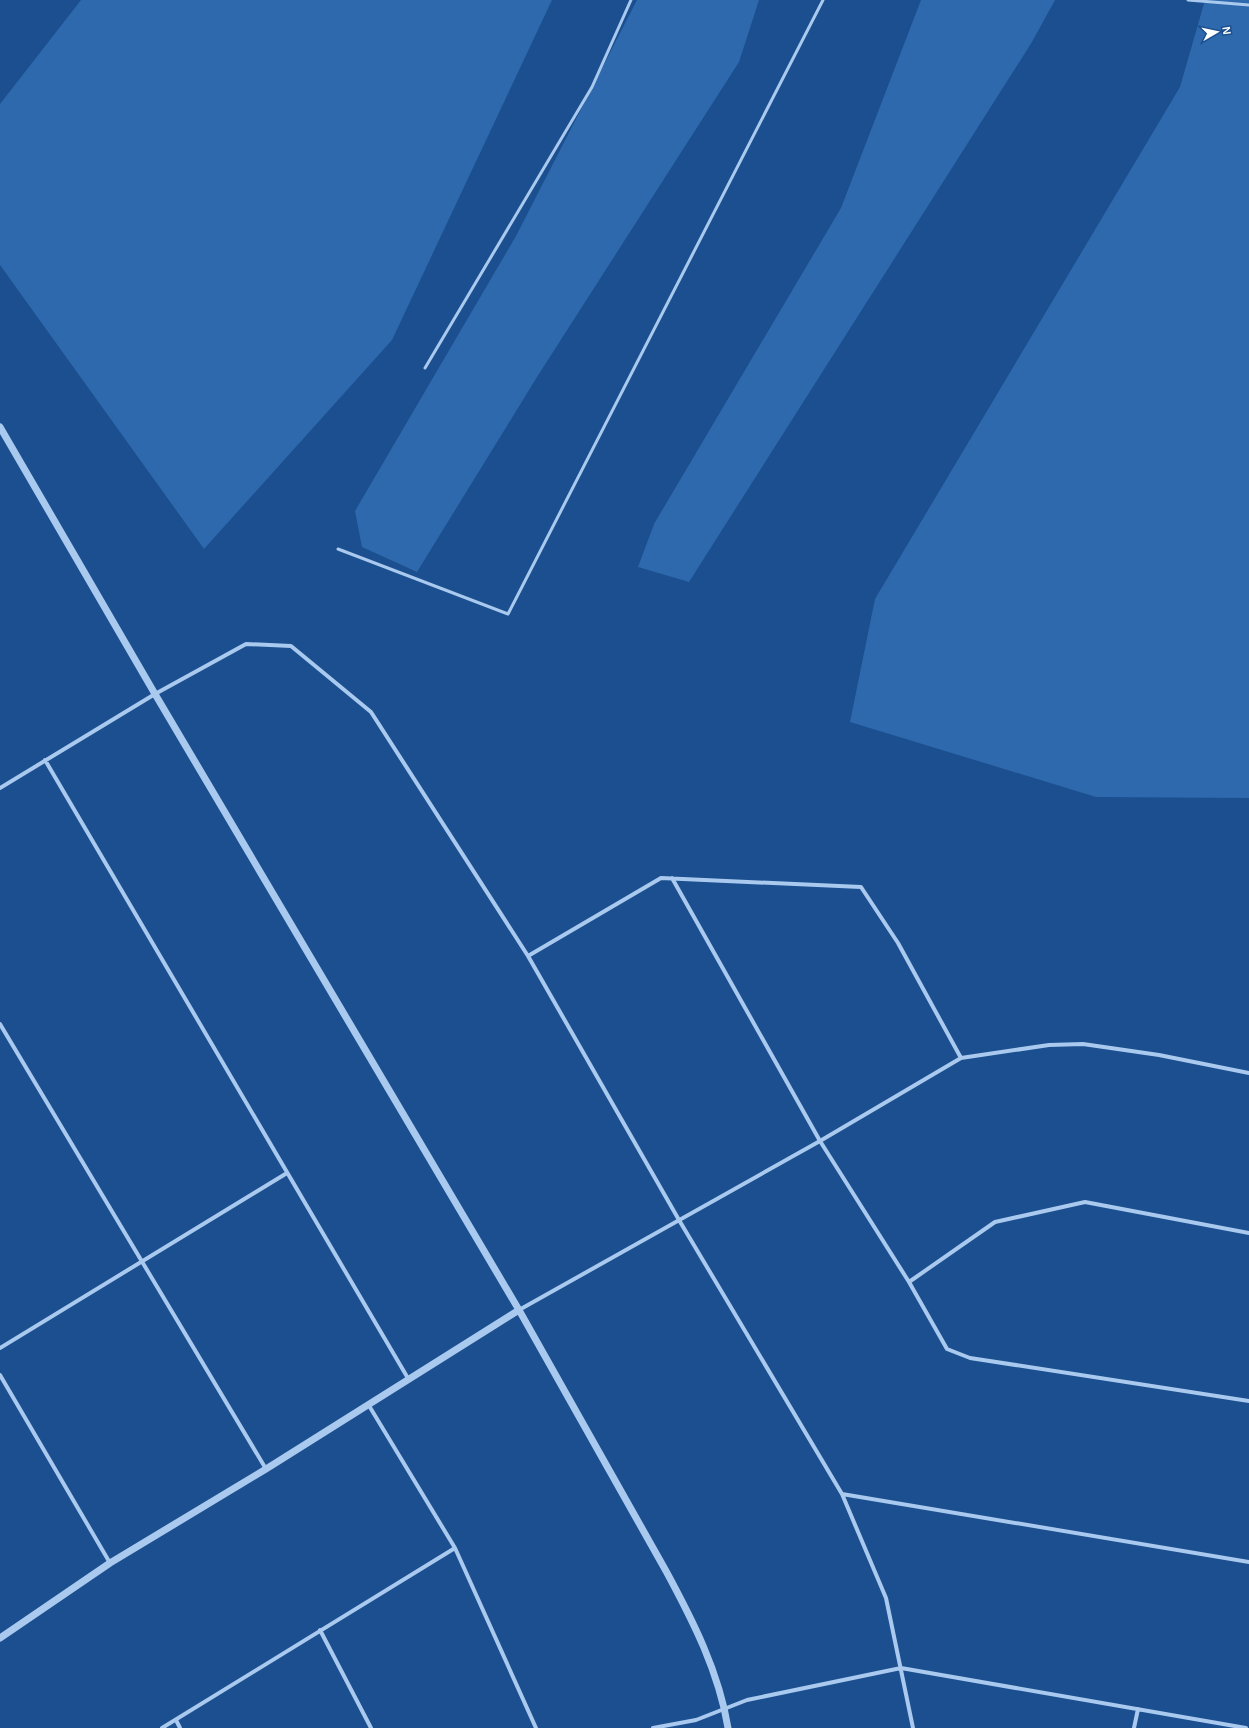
<svg xmlns="http://www.w3.org/2000/svg" width="1249" height="1728" font-family="Arial,sans-serif">
<style>
.green{fill:#2e69ad}
.lines{fill:none;stroke-linecap:round;stroke-linejoin:round}
.service{stroke:#a9c9ee;stroke-width:3}
.minor{stroke:#a9c9ee;stroke-width:4}
.tertiary{stroke:#a9c9ee;stroke-width:7}
</style>
<rect width="100%" height="100%" fill="#1b4f8f"/>
<path class="green" d="M81,0h471l-160,340 -188,209 -204,-284v-161z
M637,0h122l-20,62 -202,315 -120,195 -55,-25 -7,-36 161,-275z
M921,0h134l-23,42 -343,540 -51,-15 16,-43 187,-316z
M1205,0h44v798l-153,-1 -246,-75 25,-123 305,-512z"/>
<g class="lines">
<path class="service" d="M1188,0l61,5
M425,368l167,-281 39,-87
M338,549l170,65 315,-614"/>
<path class="minor" d="M45,760l364,620
M0,788l155,-94 91,-50 45,2 80,66 157,244 151,264 163,274 44,104 27,130
M672,878l148,263 89,141 38,67 23,9 279,43
M528,956l133,-78 200,9 37,56 63,115
M0,1024l266,445
M909,1282l86,-60 90,-20 164,31
M519,1310l301,-169 141,-83 88,-13 34,-1 76,11 90,18
M0,1348l287,-175
M0,1375l110,188
M368,1404l87,144 81,180
M842,1494l407,68
M320,1630l51,98
M176,1720l4,8
M162,1728l293,-180
M653,1728l43,-8 51,-20 154,-32 345,60
M1134,1728l4,-19"/>
<path class="tertiary" d="M0,427l155,267 364,616 147,261c27,50 53,101 62,157
M0,1638l110,-75 156,-94 253,-159"/>
</g>
<g transform="translate(1217 32) rotate(81)" stroke="#1b4f8f" stroke-width="3" paint-order="stroke">
<path d="M0-3L7 15L0 10L-7 15Z" fill="#ffffff"/>
<text y="-6" font-size="11" font-weight="bold" text-anchor="middle" fill="#ffffff">N</text>
</g>
</svg>
